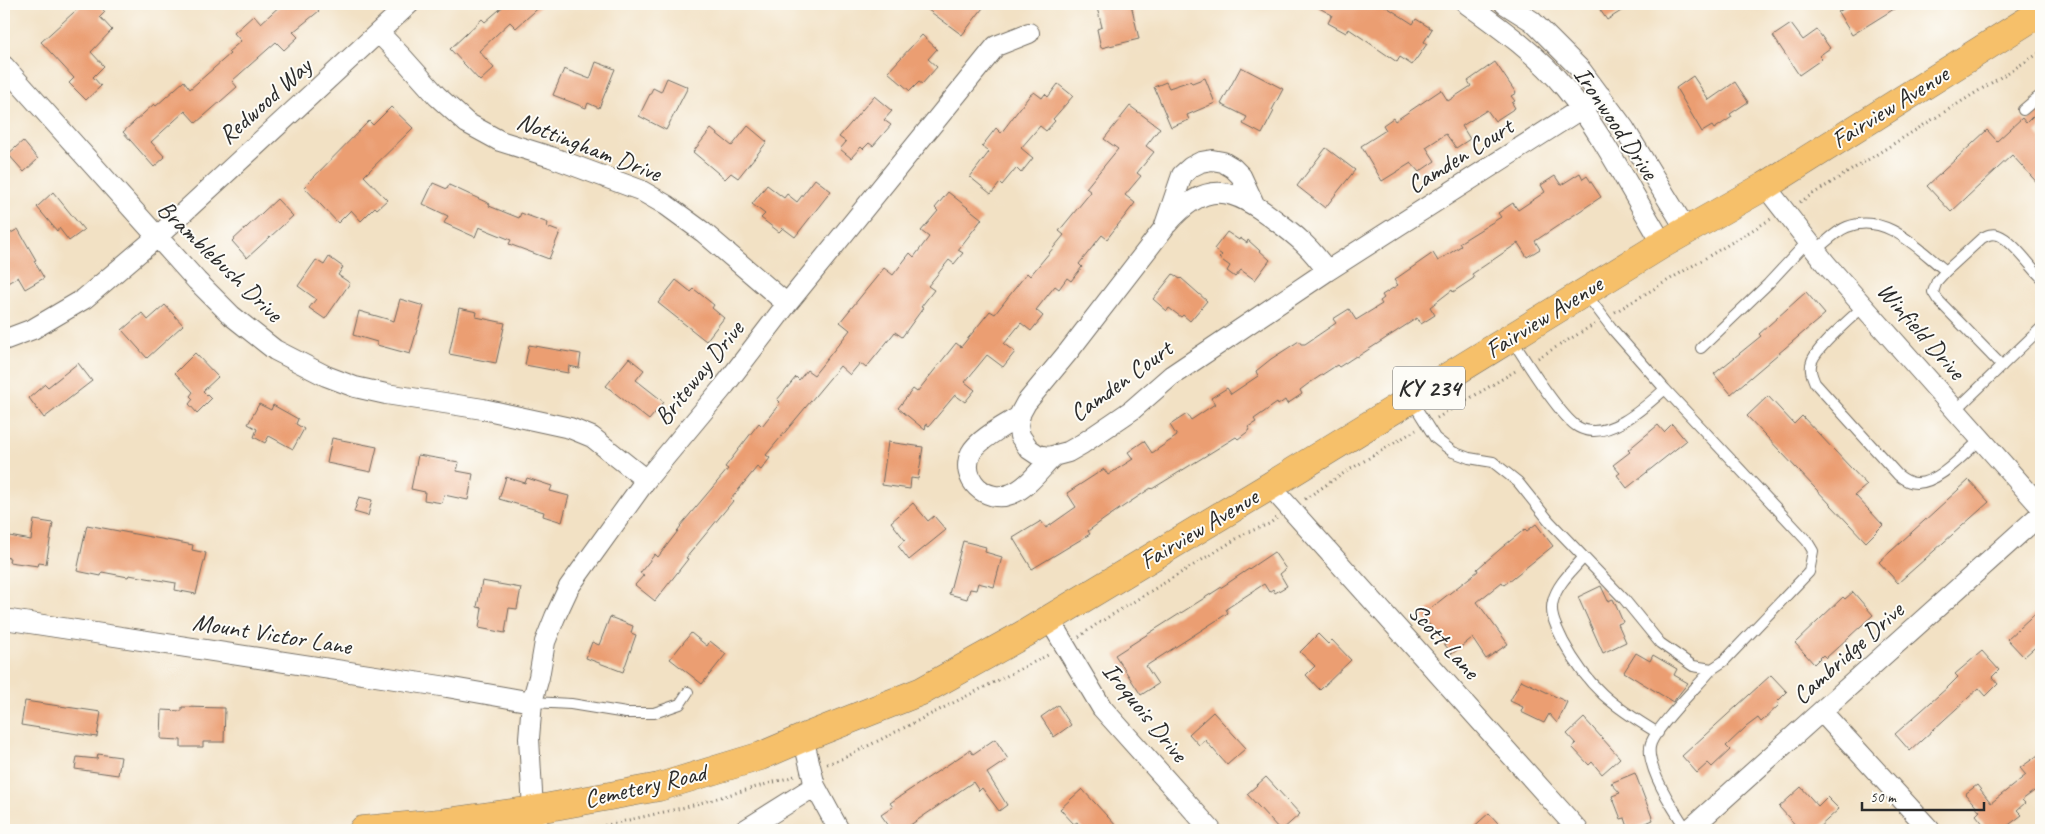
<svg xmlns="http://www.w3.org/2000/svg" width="2045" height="834" font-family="Caveat,sans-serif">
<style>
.building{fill:#eb9e72}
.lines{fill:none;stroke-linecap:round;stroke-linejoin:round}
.lane-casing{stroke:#716b61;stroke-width:12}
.street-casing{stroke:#716b61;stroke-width:22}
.primary-casing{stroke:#716b61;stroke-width:29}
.path{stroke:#716b61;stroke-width:3;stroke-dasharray:1 4;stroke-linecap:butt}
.lane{stroke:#fff;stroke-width:10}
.street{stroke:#fff;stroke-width:20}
.primary{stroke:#f6c06b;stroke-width:28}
.labels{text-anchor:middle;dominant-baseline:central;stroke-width:4;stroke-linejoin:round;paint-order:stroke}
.shield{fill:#fdfcf7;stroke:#6a6a68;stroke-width:1}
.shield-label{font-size:24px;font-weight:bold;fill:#2b2b2b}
.street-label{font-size:25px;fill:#2b2b2b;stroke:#fdfcf7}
</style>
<rect width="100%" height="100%" fill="#fdfcf7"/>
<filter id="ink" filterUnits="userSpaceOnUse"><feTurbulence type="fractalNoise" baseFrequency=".02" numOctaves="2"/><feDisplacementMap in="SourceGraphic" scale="10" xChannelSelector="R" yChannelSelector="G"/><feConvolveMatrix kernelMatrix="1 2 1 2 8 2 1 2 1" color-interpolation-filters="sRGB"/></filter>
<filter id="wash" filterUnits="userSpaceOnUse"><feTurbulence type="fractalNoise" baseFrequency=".0096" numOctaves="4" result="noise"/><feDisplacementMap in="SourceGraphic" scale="20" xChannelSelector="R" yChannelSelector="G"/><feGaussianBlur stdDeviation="1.12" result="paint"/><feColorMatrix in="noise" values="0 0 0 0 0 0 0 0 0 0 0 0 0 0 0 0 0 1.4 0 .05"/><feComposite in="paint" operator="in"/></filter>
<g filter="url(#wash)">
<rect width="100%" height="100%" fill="#f2e1c4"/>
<g id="blocks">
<path class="building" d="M83,4h15l7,8 -5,5 12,13 -21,22 13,14 -11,11 8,9 -15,14 -17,-17 5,-5 -33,-36z
M282,4h31l6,7 -26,21 5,5 -14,13 -8,-8 -44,39 5,6 -41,36 -11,-12 -34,31 14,15 -11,10 -31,-35 31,-28 2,2 28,-25 6,8 40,-35 -2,-2 13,-11 -7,-8 20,-18 7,8z
M506,4h37l-27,24 -6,-6 -31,29 15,17 -14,13 -30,-32 32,-30 3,3z
M920,4h66l-24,31z
M1096,4h35l8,35 -38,9 -4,-19 5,-2z
M1312,4h70l31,20 3,-5 16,10 -8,13 3,2 -15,21 -12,-8 -3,5 -48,-33 -3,4 -18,-10 4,-8z
M1596,4h36l-25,16z
M1852,4h50l-50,31 -14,-23z
M1791,24l12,16 14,-10 13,18 -11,8 3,3 -23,16 -26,-39z
M922,35l15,14 -9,10 9,8 -15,17 -3,-2 -9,9 -22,-19z
M596,62l19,7 -16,39 -11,-5 -2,5 -33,-13 11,-26 26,10z
M1495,62l21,31 -5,3 4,5 -3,2 3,5 -20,13 -8,-11 -25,16 8,13 -14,9 -10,-14 -20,13 9,14 -16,11 -8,-9 -29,18 -21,-35 25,-16 -3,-5 10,-7 2,3 46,-31 7,11 23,-15 -3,-5z
M1241,67l42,22 -11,21 2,1 -12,23 -19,-10 4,-7 -26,-13z
M1693,76l16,24 26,-18 13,20 -18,12 2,3 -18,12 -2,-3 -10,6 -26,-44z
M667,78l21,9 -22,43 -27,-14 14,-28 8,4z
M1205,78l10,25 -28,12 2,5 -18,7 -17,-40 12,-5 3,6 21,-7 2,2z
M1058,84l15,12 -20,23 2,2 -9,10 -6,-5 -19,22 12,10 -12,15 -5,-5 -14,17 -2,-2 -9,11 -21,-17 19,-25 -7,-6 14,-18 5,5 29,-38 4,-3 8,6 3,-4 3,3z
M874,96l18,15 -8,9 7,5 -18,21 -4,-3 -6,6 -2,-2 -10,11 -11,-9 6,-7 -7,-5z
M1130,106l30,22 -14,18 8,6 -17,21 4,3 -16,19 10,8 -28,36 -5,-4 -23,29 3,3 -11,14 -4,-3 -8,11 -4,-3 -19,24 7,6 -12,15 -10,-8 -17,21 11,8 -12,15 -16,-12 -22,27 10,8 -10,12 -10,-7 -26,31 -3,-2 -1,6 -27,-22 15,-19 4,3 39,-49 5,4 29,-36 5,3 32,-41 3,3 34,-41 -5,-4 32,-39 -5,-4 32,-39 -14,-10z
M391,107l22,21 -49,48 23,24 -10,9 -2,-2 -14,14 -10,-11 -13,13 -34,-36 65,-66 4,4z
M2041,108v20l-5,5 5,6v48l-29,-32 -61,57 -24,-26 60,-56 10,11 25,-23 4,5z
M748,126l19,16 -29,36 -7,-5 -6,6 -32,-27 18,-23 21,17z
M23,141l15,18 -14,13 -16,-18z
M1326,148l29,22 -30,38 -28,-22z
M1580,173l3,6 4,-3 14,21 -66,44 5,8 -13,8 -9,-14 -46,31 2,4 -21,14 -1,-2 -22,17 5,8 -14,9 -4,-6 -60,39 -1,-1 -17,11 -2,-2 -29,19 -8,6 2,4 -15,10 -2,-4 -7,5 -1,-2 -23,16 2,3 -8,5 2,3 -12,9 -2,-2 -84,52 -1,-1 -45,30 -18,13 2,3 -58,35 -19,-31 28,-17 5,7 30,-21 -9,-14 37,-24 4,6 25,-16 -5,-7 16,-11 8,12 25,-17 -7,-11 17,-11 4,6 24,-16 -4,-6 16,-10 4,6 27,-18 -2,-5 15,-12 28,-18 2,3h4l31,-21 -3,-4 16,-10 7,11 26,-16 -2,-3 4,-3 -2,-3 16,-10 -4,-5 39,-27 5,8 23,-15 -2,-3 42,-26 -3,-4 15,-10 5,7 27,-18 -4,-7 14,-9 6,9z
M815,179l16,12 -36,46 -12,-9 -4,4 -18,-14 4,-4 -13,-10 15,-19 17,13 3,-4 10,8z
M433,183l14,6 2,-4 41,19 -1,2 30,12 2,-5 27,10 -1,4 13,5 -11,27 -40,-15 2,-4 -32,-13 -4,10 -31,-14 4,-7 -25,-12z
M53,192l31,38 -15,11 -10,-13 -2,3 -20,-24z
M948,192l34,27 -24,31 5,3 -9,11 -5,-4 -21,26 6,4 -13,17 2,1 -21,29 -7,-5 -29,36 -6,-5 -10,12 -10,-9 -74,89 4,3 -9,12 -4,-3 -26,32 2,2 -47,57 2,1 -33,42 -20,-16 9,-10 -4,-2 15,-19 3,3 23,-30 -1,-1 48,-57 -3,-2 34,-44 3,3 18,-23 -3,-3 19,-23 3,3 8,-10 7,5 36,-45 -10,-8 44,-54 9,7 17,-22 4,4 15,-20 -8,-6 17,-20 -3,-3z
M277,199l16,17 -46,42 -15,-17z
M18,229l18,31 -2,1 10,17 -19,11 -7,-12 -14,8v-48z
M1227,232l12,8 1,-2 7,5 1,-3 22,20 -15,20 -14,-10 -6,7 -8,-6 3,-5 -11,-8 3,-3 -8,-6z
M329,257l14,10 -5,8 12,8 -25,36 -16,-11 7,-9 -18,-13 18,-26 8,5z
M1173,274l7,5 1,-1 26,23 -17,20 -7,-6 -2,2 -12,-9 -2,3 -14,-12z
M676,280l15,12 3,-3 20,16 -2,3 12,10 -18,23 -48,-38z
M1806,292l19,22 -94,80 -17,-20 47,-38 -2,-2z
M400,299l24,7 -14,48 -33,-9v-3l-24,-7 6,-24 35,10z
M165,305l18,20 -36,33 -25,-28 20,-17 6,7z
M459,308l18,4 -1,5 29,6 -9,40 -47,-9z
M529,345l52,9 -2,14 -10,-2 -1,7 -43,-8z
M195,353l23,24 -15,14 8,8 -14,14 -8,-9 4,-5 -3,-3 3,-4 -18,-19z
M629,358l15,12 -8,10 28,22 -15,18 -43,-34z
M78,363l14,18 -48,37 -15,-20 16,-14 3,3z
M1768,396l26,28 8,-8 65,69 -12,10 28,30 -17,17 -119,-126z
M259,404l12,6 2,-5 25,14 -2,5 8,5 -11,20 -24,-13 -4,7 -11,-6 3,-8 -9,-5z
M1672,424l14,17 -59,47 -10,-13 3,-2 -7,-8 17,-13 -2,-2 30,-25 6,7z
M332,438l45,9 -6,25 -44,-9z
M888,442l35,5 -5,32 -7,-1 -1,11 -28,-4z
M418,455l41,7 -2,9 16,3 -5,26 -24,-5 -2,8 -18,-3 1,-8 -14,-3z
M506,477l19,6 2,-5 25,8 -2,5 19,5 -7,26 -19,-6 1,-4 -45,-13z
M1969,480l20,22 -91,81 -19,-21z
M359,497l13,3 -4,16 -14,-4z
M913,503l15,18 6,-5 12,14 -37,30 -11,-14 7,-6 -14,-18z
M34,520l19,3 -7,41 -7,-1 -1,3 -29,-4 1,-4 -6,-1v-22l27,5z
M1536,524l17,22 -49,39 -2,-3 -25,20 31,42 -22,15 -14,-21 -20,16 -30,-39 56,-44 -1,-2 28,-24 20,-16 2,2z
M87,525l106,20 -1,5 14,3 -10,41 -21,-4 1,-7 -47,-8 -1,2 -26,-5 -1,4 -24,-5z
M963,541l23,6 -1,5 17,5 -8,30 -16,-4 -2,7 -6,-1 -3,10 -18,-5z
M1274,552l12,17 -6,5 7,12 -12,7 -2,-4 -4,3 -5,-8 -38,25 2,4 -82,53 12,18 -17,11 -26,-40 113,-72z
M482,581l39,7 -4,21 -8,-1 -4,25 -26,-5 3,-20 -5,-1z
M1601,586l7,15 5,-2 10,23 -5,2 8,18 -23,11 -25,-56z
M1853,592l20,23 -47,43 -3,-3 -9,9 -19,-21 48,-46 2,2z
M2041,608v34l-17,15 -17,-18z
M610,617l23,9 -2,7 5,2 -13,37 -37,-14 6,-16 7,3z
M691,633l16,13 3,-5 16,13 -24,30 -32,-25z
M1318,634l10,10 4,-4 19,20 -31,30 -14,-15 9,-9 -15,-14z
M1982,651l17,19 -7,7 6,7 -12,12 -7,-8 -69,63 -15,-17 53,-47 10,-10 -3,-3z
M1636,653l14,8 3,-6 24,14 -3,6 14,8 -15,19 -49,-30z
M1771,675l16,17 -10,10 2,3 -18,17 -3,-4 -12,9 -20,19 4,4 -18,17 -4,-4 -11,10 -15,-17z
M1521,680l46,22 -10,21 -8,-9 -5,9 -23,-11 2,-5 -13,-6z
M25,701l76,11 -4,25 -76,-12z
M1058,705l13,20 -17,12 -13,-20z
M182,707l43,1 -1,34h-21v5h-22v-7l-20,-1 1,-29 20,1z
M1213,712l33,36 -19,17 -22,-25 -6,5 -10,-11z
M1584,718l36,40 -18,16 -10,-12 -3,3 -17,-18 4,-3 -9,-10z
M995,739l13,20 -21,14 20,32 -8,6 -17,-23 -3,3 -6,-9 -70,48h-11l-11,-15 12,-8 -3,-4 80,-53 3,4z
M2041,753v33l-19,14 3,3 -8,7 5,5 -20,15h-14l-12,-15 4,-4 -15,-17 12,-9 14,18 35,-28 -6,-7z
M98,754l23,3 -3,18 -43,-6 2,-12 20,2z
M1635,773l18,47 -24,10 -4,-12 -4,1 -9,-23 8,-3 -9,-10z
M1266,777l34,37 -18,16h-2l-33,-36z
M1801,787l17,19 9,-9 12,12 -23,21h-16l-21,-23z
M1082,789l38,41h-36l-7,-8 -3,2 -14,-15z
M1489,813l15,17h-34z"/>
</g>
</g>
<g filter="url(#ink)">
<use href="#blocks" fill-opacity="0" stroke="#716b61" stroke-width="1"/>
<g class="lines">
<defs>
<path id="lane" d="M2023,110l14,-12 4,1
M1816,250c9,-7 20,-19 31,-23 39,-15 71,22 99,44
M1864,306c-13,12 -46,40 -52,55 -3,8 0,15 3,22l83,92c5,4 11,8 18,8 22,1 49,-30 65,-44
M1511,338c13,20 49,79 67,89 29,16 68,-21 87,-38l-51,-58 -28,-37
M1701,348l67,-64 40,-43
M2002,366l-64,-66 -5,-8 4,-11 9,-10 36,-33c6,-3 10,-5 16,-3 13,4 33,32 43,42
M1412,401l23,37 18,14 16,6 24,4 25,20 32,40 74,77 36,44 33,23 19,3 12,-8 85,-89 4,-21 -6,-10 -142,-152
M1956,410l85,-82
M1584,557c-11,13 -27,27 -31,44 -4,14 4,27 10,40 25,47 50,65 95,92
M532,702l39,2 55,9h28l26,-9 8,-12
M1687,830c-12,-18 -44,-66 -36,-87 7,-18 47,-57 61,-74"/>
<path id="street" d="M1467,4c35,25 71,51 98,84 39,47 66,104 98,156
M1505,4l27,17 49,49 43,58 63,103
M379,33l24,25 34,38 30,27 33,18 51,16 89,33 26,15 37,27 84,72
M4,66l193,215 35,35 43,34 51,26 29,11 31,7 97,15 87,19 22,9 54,43
M1765,186l61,78 215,243
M1254,204l-13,-28 -8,-8 -10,-6 -11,-2 -11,2 -10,5 -9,8 -18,53 -95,123 -43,52 -6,11 -2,11 2,11 9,13 9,6 11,2 19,-5 14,-8 50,-34 39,-34 156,-105 274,-175
M1167,224c39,-45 65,-37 108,-4 22,16 36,28 52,51
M4,340l29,-11 51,-30 72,-61 253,-234
M1020,416c-14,9 -42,23 -49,37 -12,26 15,51 40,41 17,-6 30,-26 43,-38
M1270,486l308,344
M4,619l443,68 85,15
M1049,619l53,89 109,122
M1822,712l108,118
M815,786l24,44
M539,830l-6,-20 -4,-72 3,-36 7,-25 6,-35 10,-25 14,-30 77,-107 79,-95 62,-81 209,-258 33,-13
M745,830l70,-44 -12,-48
M1689,830l352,-316"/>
<path id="primary" d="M363,830l76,-7 94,-13 126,-23 102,-31 42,-18 119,-47 104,-58 244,-147 393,-242 102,-58 276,-174"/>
</defs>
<use href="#lane" class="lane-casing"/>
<use href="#street" class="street-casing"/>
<use href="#primary" class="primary-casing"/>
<path class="path" d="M1800,202l241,-150
M1615,312l156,-93
M1538,358l57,-34
M1437,418l80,-48
M1305,499l39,-26 72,-43
M1079,637l18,-13 149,-91 23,-9 8,-6
M827,764l17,-6 206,-104
M585,830l101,-23 109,-31"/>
<use href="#lane" class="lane"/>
<use href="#street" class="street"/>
<use href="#primary" class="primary"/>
</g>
</g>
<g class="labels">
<rect class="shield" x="1393" y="366.5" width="72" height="43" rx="4"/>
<g class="shield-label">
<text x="1429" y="388">KY 234</text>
</g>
<g class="street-label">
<text transform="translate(265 101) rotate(-42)">Redwood Way</text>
<text transform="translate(1890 107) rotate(-32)">Fairview Avenue</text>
<text transform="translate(1616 123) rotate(56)">Ironwood Drive</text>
<text transform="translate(589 147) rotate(21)">Nottingham Drive</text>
<text transform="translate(1460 156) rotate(-32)">Camden Court</text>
<text transform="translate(220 261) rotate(44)">Bramblebush Drive</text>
<text transform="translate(1544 317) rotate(-32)">Fairview Avenue</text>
<text transform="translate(1921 331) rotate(49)">Winfield Drive</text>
<text transform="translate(699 373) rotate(-51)">Briteway Drive</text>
<text transform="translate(1121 381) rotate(-36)">Camden Court</text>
<text transform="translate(1199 529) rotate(-31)">Fairview Avenue</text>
<text transform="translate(272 634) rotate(9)">Mount Victor Lane</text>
<text transform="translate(1444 641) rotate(48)">Scott Lane</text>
<text transform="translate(1848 653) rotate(-42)">Cambridge Drive</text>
<text transform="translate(1145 712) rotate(51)">Iroquois Drive</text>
<text transform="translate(645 786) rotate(-13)">Cemetery Road</text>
</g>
</g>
<rect width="2045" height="834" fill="none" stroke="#fdfcf7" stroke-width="20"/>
<path d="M1862 802v8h122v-8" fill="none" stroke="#2b2b2b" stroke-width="2.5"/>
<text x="1870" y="802" font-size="15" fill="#2b2b2b" stroke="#fdfcf7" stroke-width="4" paint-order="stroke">50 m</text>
</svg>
